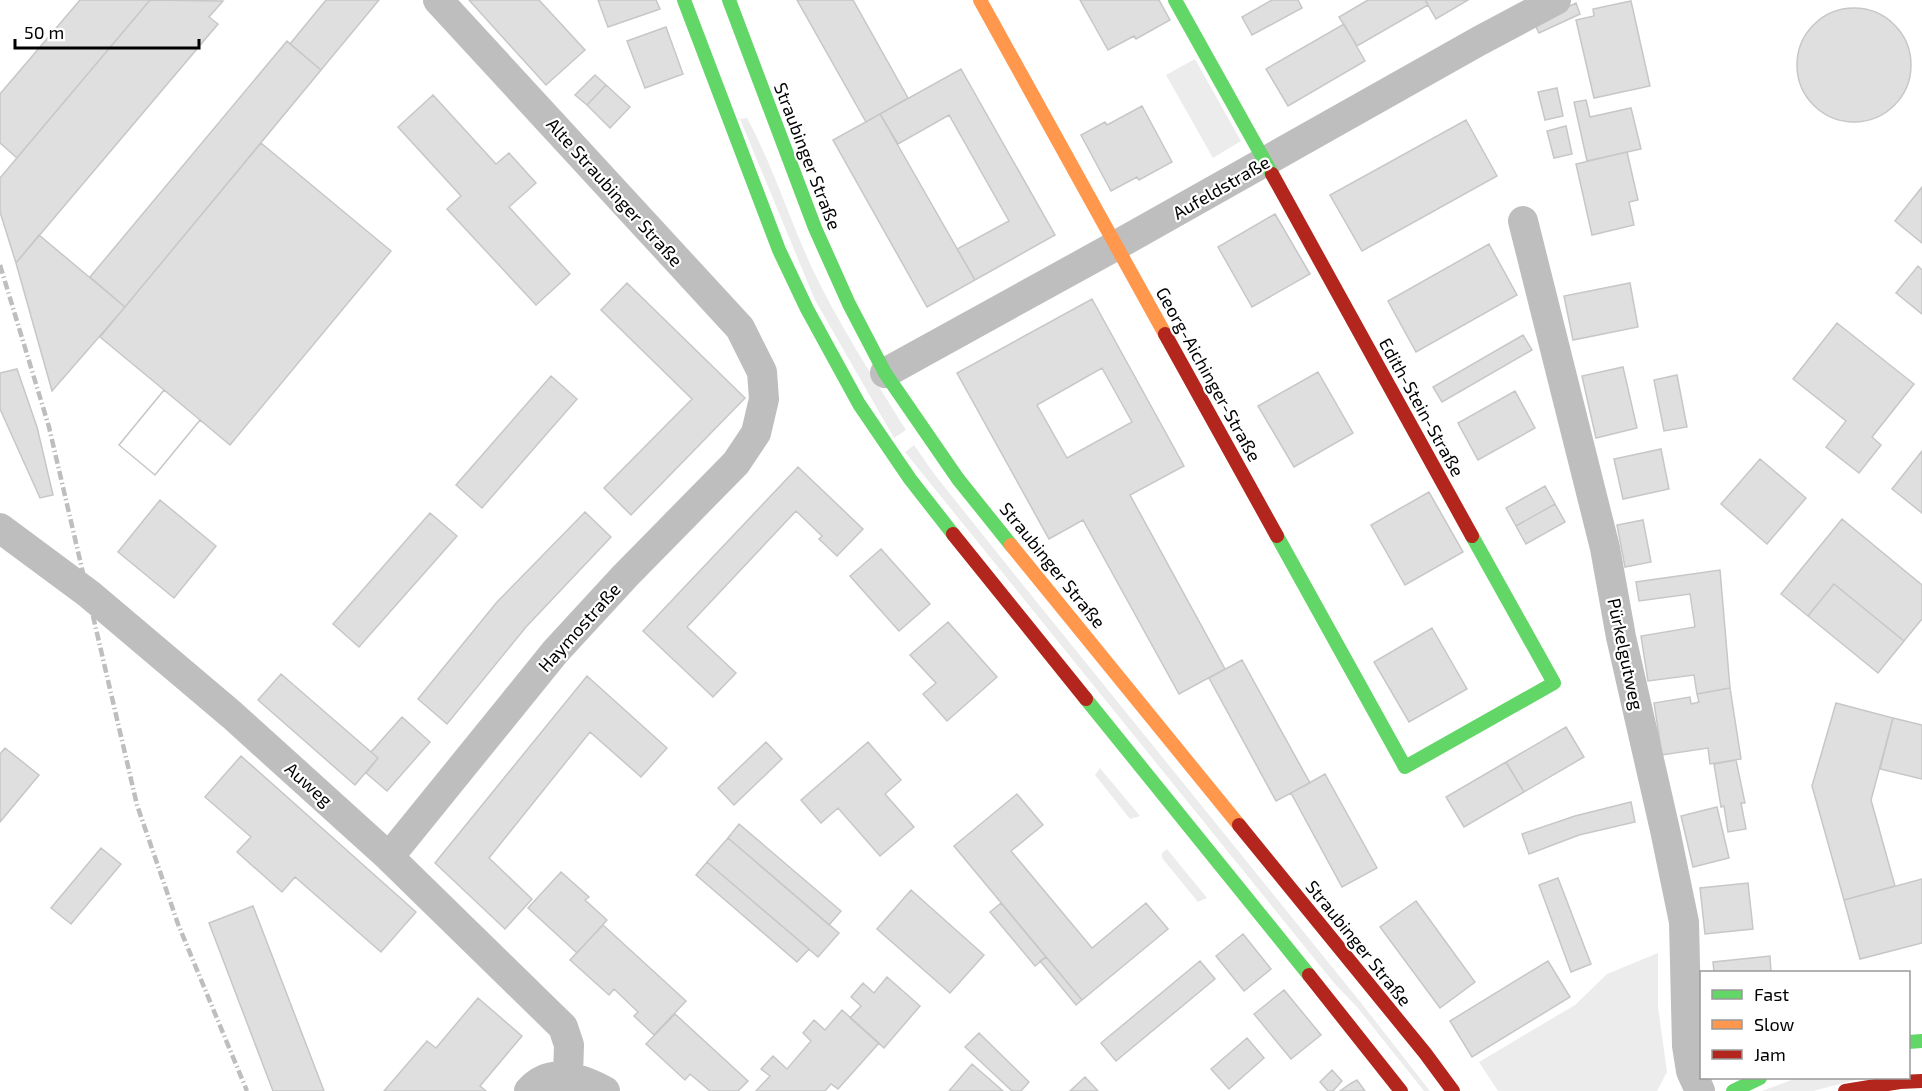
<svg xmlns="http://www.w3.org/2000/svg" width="1922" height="1091" font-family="'Exo 2',sans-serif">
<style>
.green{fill:#ececec}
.building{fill:#dfdfdf;stroke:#c7c7c7;stroke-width:1.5;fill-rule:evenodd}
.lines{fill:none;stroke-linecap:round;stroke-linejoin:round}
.street{stroke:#bebebe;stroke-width:30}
.fast{stroke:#63d668;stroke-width:14}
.slow{stroke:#ff974d;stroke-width:14}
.jam{stroke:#b3261e;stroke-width:14}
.rail{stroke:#bebebe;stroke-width:4.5;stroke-dasharray:9 3 1.5 3;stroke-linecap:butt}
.labels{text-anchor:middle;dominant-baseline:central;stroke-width:4.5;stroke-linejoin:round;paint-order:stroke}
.street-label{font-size:18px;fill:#000;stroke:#fff}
</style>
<rect width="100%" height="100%" fill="#fff"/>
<path class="green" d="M1195,59l46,82 -28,17 -47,-83z
M747,118c26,48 42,100 65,150 27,57 61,109 94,162l-12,8 -79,-138 -75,-181z
M914,445l21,30 76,95 351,434 68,87h-6l-67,-84 -23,-24 -429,-531z
M1100,768l40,48 -10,3 -35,-44z
M1167,849l40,49 -9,4 -36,-44v-5z
M1658,953v54l9,65 -10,19h-159l-19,-29 96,-57 32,-31z
M1797,1078h62v1l-46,12h-51z"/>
<path class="building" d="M80,0h70l-133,158 -17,-15v-49z
M150,0l73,1 -14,16 9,7 -202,239 -16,-51v-34z
M326,0h53l-58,70 -31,-26z
M469,0h70l46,50 -39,35z
M598,0h58l4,9 -52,18z
M797,0h56l55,98 -42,24z
M1080,0h79l11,20 -34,19 -2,-3 -26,14z
M1272,0h26l4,8 -50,27 -10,-18z
M1368,0h57l3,5 -71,41 -18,-29z
M1425,0h43l-32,19z
M1631,1l19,85 -56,12 -18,-78 18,-4 -1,-7z
M1576,3l4,11 -41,19 -5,-10z
M1797 65a57 57 0 1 1 114 0a57 57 0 1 1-114 0Z
M1344,24l21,37 -77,45 -22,-37z
M666,27l17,47 -38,14 -18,-47z
M287,41l34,29 -196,237 -35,-30z
M961,69l94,166 -80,45 -18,-31 52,-28 -60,-106 -51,29 -18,-30z
M595,75l11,10 -19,20 -12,-10z
M606,85l24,22 -20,21 -23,-23z
M1557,88l6,28 -18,4 -7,-28z
M433,95l63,69 13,-11 27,30 -27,24 61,67 -34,31 -89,-96 14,-13 -63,-69z
M1586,100l4,17 41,-9 10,41 -54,12 -13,-59z
M1142,106l30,56 -33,18 -2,-3 -26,14 -30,-56 24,-13 2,3z
M880,114l95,166 -48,27 -94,-167z
M1466,120l31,56 -135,75 -32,-56z
M1566,126l6,28 -18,4 -7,-27z
M261,143l130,108 -161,194 -30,-25 -45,55 -36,-30 45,-55 -64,-53z
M1627,152l11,48 -9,2 5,23 -42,10 -16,-71z
M1922,187v56l-27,-22z
M1275,214l35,60 -58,33 -34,-60z
M39,235l86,72 -73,84 -36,-128z
M1489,244l28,51 -101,57 -28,-51z
M1918,266l4,4v44l-26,-21z
M627,283l118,115 -114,117 -27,-27 88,-89 -91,-89z
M1630,283l8,44 -65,13 -9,-44z
M1092,299l92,167 -54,29 95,174 -46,25 -96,-174 -34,19 -92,-166zM1102,368l30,54 -65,36 -30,-53z
M1837,323l77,61 -42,53 9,8 -22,28 -33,-26 20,-26 -53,-42z
M1523,335l9,15 -90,52 -9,-15z
M1623,367l14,61 -41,10 -14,-62z
M17,369l20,58 16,68 -13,3 -40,-89v-36z
M1318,372l35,61 -59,34 -36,-61z
M1677,375l10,52 -23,4 -10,-51z
M551,376l26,23 -95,109 -26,-23z
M164,390l36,30 -45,55 -36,-30z
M1515,391l20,37 -57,32 -20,-37z
M1661,449l8,40 -46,10 -9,-40z
M1922,451v62l-30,-24z
M1760,459l46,39 -39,46 -46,-40z
M798,467l65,62 -26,27 -18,-17 3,-3 -26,-25 -109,116 49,46 -23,24 -70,-66z
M1545,486l10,18 -39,22 -10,-18z
M1429,492l34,60 -58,33 -34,-60z
M160,500l56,46 -42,52 -56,-46z
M1555,504l10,18 -39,22 -10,-18z
M585,512l26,25 -85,90 -79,97 -29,-25 79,-97z
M430,513l27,23 -98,111 -26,-23z
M1842,519l80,66v34l-18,22 -70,-57 -26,32 -27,-22z
M1643,520l8,42 -26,5 -8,-42z
M881,549l49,55 -31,27 -49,-55z
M1720,570l10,118 -33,6 -3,-19 -46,6 -7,-45 54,-9 -5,-33 -51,7 -3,-19z
M1834,584l70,57 -26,32 -70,-57z
M948,622l49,55 -50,44 -24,-27 13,-11 -26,-28z
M1432,628l35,61 -58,33 -35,-60z
M1242,660l68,123 -34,18 -67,-123z
M281,674l97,84 -23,27 -97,-85z
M587,676l80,72 -26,29 -51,-45 -101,126 43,41 -27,30 -70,-66z
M1730,688l11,71 -31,5 -2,-16 -46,7 -8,-52 36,-6 1,7 8,-2 -2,-8z
M1836,703l57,15 -22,82 24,86 -51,14 -32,-114z
M402,717l28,25 -43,49 -21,-18 12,-15 -7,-6z
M1893,718l29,7v54l-42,-10z
M1566,727l18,30 -60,35 -18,-30z
M766,742l16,17 -48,46 -16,-17z
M868,742l33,38 -16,14 29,33 -34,29 -42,-48 -17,15 -20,-23z
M5,748l34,27 -39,47v-68z
M241,756l175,156 -35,40 -86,-75 -13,15 -45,-40 14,-15 -46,-40z
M1736,760l9,43h-4l5,26 -18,3 -4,-26 -3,1 -7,-43z
M1506,762l18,30 -60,35 -18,-30z
M1325,774l52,94 -35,19 -51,-94z
M1017,794l26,31 -32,26 81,97 54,-45 22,26 -86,71 -128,-154z
M1631,802l4,20 -56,13 -50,19 -7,-20 53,-18z
M1717,807l12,51 -36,9 -12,-51z
M739,824l102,87 -12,14 -101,-87z
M728,838l111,95 -21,24 -111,-95z
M101,848l20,16 -50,60 -20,-16z
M707,862l102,87 -12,13 -101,-87z
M561,872l28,25 -4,3 22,20 -30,33 -49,-45z
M1558,878l33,86 -20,8 -32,-87z
M1922,879v64l-62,16 -16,-59z
M1748,883l5,46 -48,5 -5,-46z
M911,890l73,65 -34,38 -73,-64z
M1416,901l59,81 -35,26 -60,-81z
M1001,903l45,54 -11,9 -45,-54z
M253,906l71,185h-51l-64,-168z
M603,925l83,76 -32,34 -20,-19 4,-4 -24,-23 -5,6 -39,-35z
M1243,934l28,35 -27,22 -28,-35z
M1770,956l1,16h-57l-1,-10z
M1046,957l36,43 -6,5 -36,-44z
M1200,961l15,18 -99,82 -15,-18z
M1548,961l22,36 -98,60 -22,-36z
M887,977l33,29 -36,42 -34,-30 11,-12 -10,-9 12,-14 11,10z
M1284,990l37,45 -30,24 -37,-45z
M478,998l44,38 -42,50 6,5h-102l43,-50 9,7z
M842,1010l37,33 -41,46 -7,-5 -6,7h-69l14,-15 -9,-7 12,-13 14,13 24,-28 -8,-8 11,-13 11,10z
M675,1014l73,67 -10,10h-28l-20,-17 -5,6 -39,-36z
M979,1033l50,49 -8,9h-9l-47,-44z
M1247,1038l17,20 -35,31 -18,-20z
M972,1064l31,27h-54z
M1332,1070l10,11 -9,10h-5l-8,-9z
M1085,1077l13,14h-28z
M1357,1080l8,11h-25l10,-7z"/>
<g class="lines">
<path class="street" d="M1523,221l82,327 16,89 44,193 19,92 3,124 4,25 9,20
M885,373l232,-128 362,-204 77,-41
M0,528l89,66 143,121 157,142 174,170 6,18 -1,31
M389,857l166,-205 70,-76 111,-113 20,-30 8,-34 -2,-27 -22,-44 -302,-328
M529,1091c21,-25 51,-13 76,0"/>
<path class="fast" d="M684,0l95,250 28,59 52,95 51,75 43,55
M729,0l86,228 34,76 36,69 73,106 53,66
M1175,0l97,174
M1277,536l128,231 149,-84 -82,-147
M1086,699l223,276
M1908,1042l14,-1
M1733,1091l27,-13"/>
<path class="slow" d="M980,0l185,334
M1011,545l228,280"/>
<path class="jam" d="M1272,174l200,362
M1165,334l112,202
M953,534l133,165
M1239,825l186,228 28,38
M1309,975l92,116
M1845,1091l55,-9 22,-1"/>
<path class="rail" d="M0,265l49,162 88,378 41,119 69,167"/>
</g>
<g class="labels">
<g class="street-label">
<text transform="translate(808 156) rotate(69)">Straubinger Straße</text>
<text transform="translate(1221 187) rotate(-30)">Aufeldstraße</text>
<text transform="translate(615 192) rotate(48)">Alte Straubinger Straße</text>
<text transform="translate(1209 374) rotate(61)">Georg-Aichinger-Straße</text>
<text transform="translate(1422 407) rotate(61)">Edith-Stein-Straße</text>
<text transform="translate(1053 565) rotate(51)">Straubinger Straße</text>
<text transform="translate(579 627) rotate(-48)">Haymostraße</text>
<text transform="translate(1626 654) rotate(78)">Pürkelgutweg</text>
<text transform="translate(309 784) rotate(42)">Auweg</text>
<text transform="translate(1359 943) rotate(51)">Straubinger Straße</text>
</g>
</g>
<rect x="1700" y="971" width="210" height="108" fill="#ffffff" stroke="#999999" stroke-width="1.5"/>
<rect x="1712" y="990" width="30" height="9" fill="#63d668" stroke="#999999" stroke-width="1.5"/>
<text x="1754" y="1001" font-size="18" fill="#000000">Fast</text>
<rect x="1712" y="1020" width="30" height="9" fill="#ff974d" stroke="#999999" stroke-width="1.5"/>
<text x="1754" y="1031" font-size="18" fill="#000000">Slow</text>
<rect x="1712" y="1050" width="30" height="9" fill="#b3261e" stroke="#999999" stroke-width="1.5"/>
<text x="1754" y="1061" font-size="18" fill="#000000">Jam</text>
<path d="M15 39v9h184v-9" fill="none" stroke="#000000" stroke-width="3"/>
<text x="24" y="39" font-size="18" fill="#000000" stroke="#ffffff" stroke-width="4.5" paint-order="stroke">50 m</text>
</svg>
